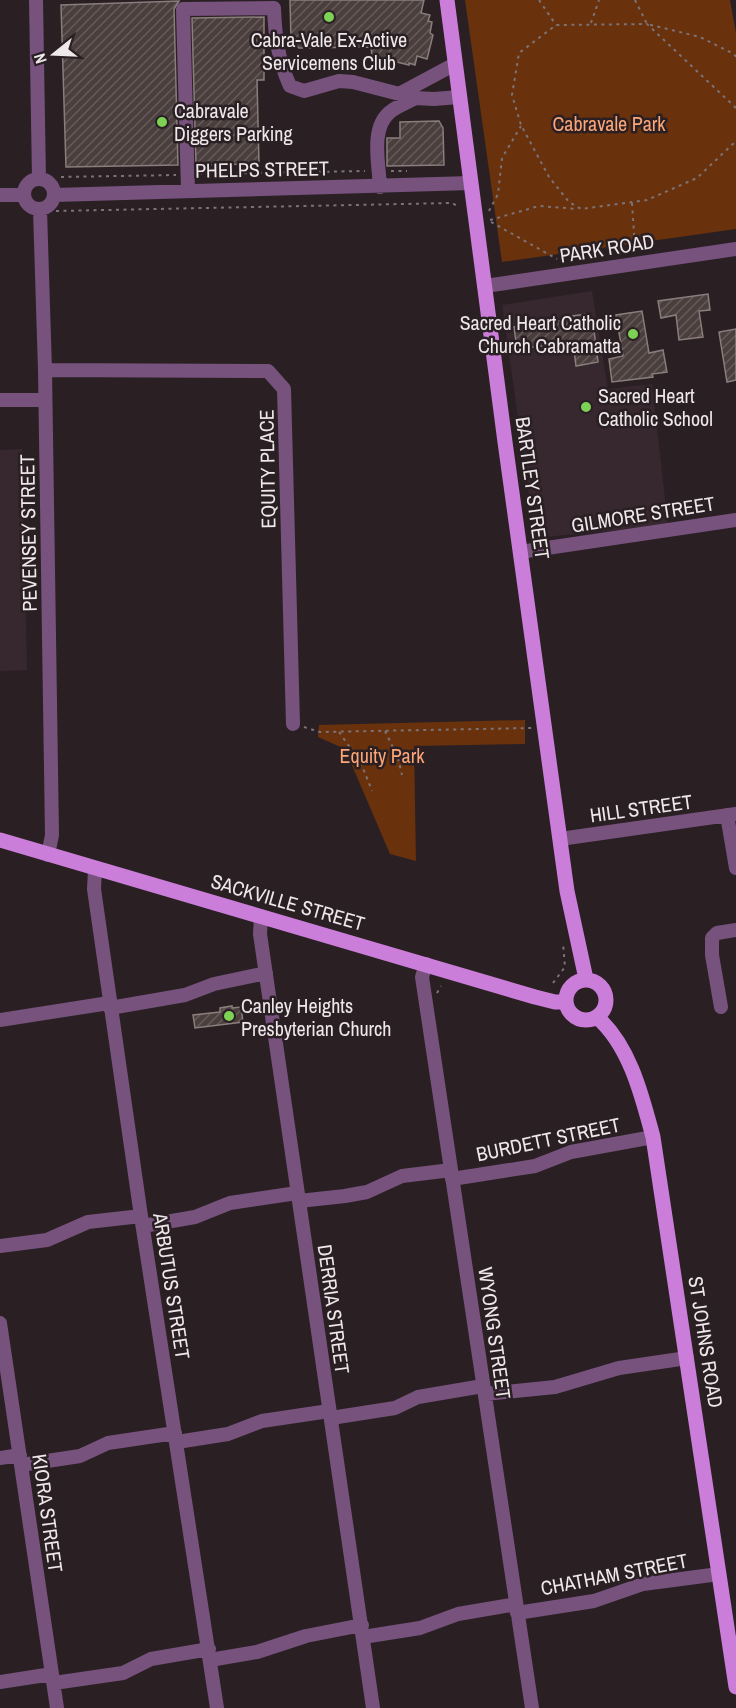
<svg xmlns="http://www.w3.org/2000/svg" width="736" height="1708" font-family="'Archivo Narrow',sans-serif">
<style>
.built{fill:#37272e}
.park{fill:#69310c}
.building{fill:url(#building-hatch);stroke:#8a7d7c;stroke-width:1.5}
.lines{fill:none;stroke-linecap:round;stroke-linejoin:round}
.path{stroke:#7c7377;stroke-width:2;stroke-dasharray:3 4.5;stroke-linecap:butt}
.minor{stroke:#77527d;stroke-width:14}
.major{stroke:#cb7ed9;stroke-width:15}
.poi-dot{fill:#7dd154;stroke:#2a2024;stroke-width:2}
.labels{text-anchor:middle;dominant-baseline:central;stroke-width:5;stroke-linejoin:round;paint-order:stroke}
.poi-label{font-size:20px;fill:#efe8eb;stroke:#2a2024;text-anchor:start}
.park-label{font-size:20px;fill:#fca677;stroke:#2a2024}
.street-label{font-size:20px;fill:#efe8eb;stroke:#2a2024}
</style>
<defs>
<pattern id="building-hatch" width="6" height="6" patternUnits="userSpaceOnUse" patternTransform="scale(1.5)"><rect width="6" height="6" fill="#4b3f3e"/><path d="M-1 1l2-2M0 6l6-6M5 7l2-2" fill="none" stroke="#655b5a"/></pattern>
</defs>
<rect width="100%" height="100%" fill="#2a2024"/>
<path class="built" d="M592,291l16,98 44,-5 16,141 -133,13 -33,-233z
M22,449l5,221 -27,1v-221z"/>
<path class="park" d="M465,0h265l6,33v196l-234,33z
M525,720v24l-111,2 2,115 -26,-7 -45,-105 -27,-12 1,-12z"/>
<path class="building" d="M290,0h134l-3,13 9,2 -2,6 4,1 -2,11 3,2 -6,24 -10,-3 -2,9 -6,-2v2l-37,-9 -1,-9 -72,1 -8,-8z
M179,1l-5,8 4,156 -112,2 -5,-162z
M264,17v63h-7l2,84 -63,1 -4,-147z
M439,121l4,7 1,37 -57,1v-28h13v-16z
M708,294l2,16 -11,1 4,26 -24,3 -3,-25 -15,3 -3,-17z
M642,311l7,42 14,-3 4,22 -15,2 1,3 -41,5 -3,-23 14,-3 -7,-41z
M586,314l2,18 6,-1 4,31 -22,4 -3,-24 -56,7 -3,-22 51,-7v-3z
M736,329v51l-9,2 -8,-50z
M232,1006v2l9,-1 2,15 -48,6 -2,-13 27,-3v-4z"/>
<g class="lines">
<path class="path" d="M539,0l17,25
M635,0l12,24 53,13 34,17 2,3
M591,23l8,-23
M736,108l-89,-84 -91,1 -37,28 -7,42 9,30 28,52 20,25 12,7 66,-9 50,-22 39,-37
M391,171h16
M199,174l166,-3
M61,177l115,-2
M632,203l3,45
M56,211l396,-8 7,4
M489,211l9,-17 4,-36 19,-32
M490,220l49,-14 39,3
M491,222l66,37
M304,727l16,5 212,-4
M385,731l13,27 4,17
M339,732l22,31 11,28
M553,983l12,-16 -2,-24
M437,993l4,-7"/>
<path class="minor" d="M36,0l3,179
M401,93l54,-29
M24 194a15 15 0 1 1 30 0a15 15 0 1 1-30 0Z
M380,187c-1,-23 -10,-59 10,-75 7,-6 17,-9 25,-14
M188,190l-5,-181 91,-1c1,28 4,52 16,78l14,5 35,-10 14,1 62,16 19,1 25,-2
M0,195h23
M54,195l417,-12
M40,210l5,160 7,465 -4,20
M485,286l251,-37
M45,370l223,1 16,18 9,335
M0,400h45
M520,552l216,-32
M727,815l9,53
M560,839l176,-25
M95,869l-1,20 47,327 76,492
M261,916l-1,18 113,774
M426,964l-4,13 110,731
M721,1007l-9,-52v-17l5,-5 19,-3
M110,1008l75,-13 29,-11 52,-11
M0,1020l109,-17
M452,1179l83,-13 36,-14 82,-15
M299,1201l46,-5 22,-4 35,-16 49,-6
M143,1226l52,-9 35,-14 67,-10
M0,1246l47,-6 41,-18 53,-6
M0,1323l57,385
M485,1394l70,-7 64,-19 68,-10
M331,1418l64,-10 23,-11 65,-11
M177,1442l51,-8 34,-13 67,-10
M0,1458l20,-3
M21,1465l59,-9 28,-13 67,-10
M517,1613l77,-12 49,-17 76,-10
M363,1637l57,-9 38,-14 58,-10
M210,1660l47,-8 49,-16 56,-11
M0,1682l52,-8
M54,1683l69,-10 28,-14 58,-10"/>
<path class="major" d="M447,0l58,442 62,449 19,88
M0,840l535,157 20,5h11
M566 1000a20 20 0 1 1 40 0a20 20 0 1 1-40 0Z
M597,1017c33,29 45,79 56,120l83,550"/>
</g>
<g class="poi-dot">
<circle cx="329" cy="17" r="6"/>
<circle cx="162" cy="122" r="6"/>
<circle cx="633" cy="334" r="6"/>
<circle cx="586" cy="407" r="6"/>
<circle cx="229" cy="1016" r="6"/>
</g>
<g class="labels">
<g class="poi-label">
<text x="329" y="39" text-anchor="middle">Cabra-Vale Ex-Active<tspan x="329" dy="23">Servicemens Club</tspan></text>
<text x="174" y="110">Cabravale<tspan x="174" dy="23">Diggers Parking</tspan></text>
<text x="621" y="322" text-anchor="end">Sacred Heart Catholic<tspan x="621" dy="23">Church Cabramatta</tspan></text>
<text x="598" y="395">Sacred Heart<tspan x="598" dy="23">Catholic School</tspan></text>
<text x="241" y="1005">Canley Heights<tspan x="241" dy="23">Presbyterian Church</tspan></text>
</g>
<g class="park-label">
<text x="609" y="123">Cabravale Park</text>
<text x="382" y="755">Equity Park</text>
</g>
<g class="street-label">
<text transform="translate(262 169) rotate(-1)">PHELPS STREET</text>
<text transform="translate(607 248) rotate(-9)">PARK ROAD</text>
<text transform="translate(267 469) rotate(-91)">EQUITY PLACE</text>
<text transform="translate(533 488) rotate(82)">BARTLEY STREET</text>
<text transform="translate(643 514) rotate(-9)">GILMORE STREET</text>
<text transform="translate(28 533) rotate(-91)">PEVENSEY STREET</text>
<text transform="translate(641 808) rotate(-8)">HILL STREET</text>
<text transform="translate(288 902) rotate(16)">SACKVILLE STREET</text>
<text transform="translate(548 1139) rotate(-12)">BURDETT STREET</text>
<text transform="translate(172 1286) rotate(81)">ARBUTUS STREET</text>
<text transform="translate(334 1309) rotate(82)">DERRIA STREET</text>
<text transform="translate(495 1333) rotate(82)">WYONG STREET</text>
<text transform="translate(706 1342) rotate(81)">ST JOHNS ROAD</text>
<text transform="translate(48 1513) rotate(82)">KIORA STREET</text>
<text transform="translate(614 1574) rotate(-11)">CHATHAM STREET</text>
</g>
</g>
<g transform="translate(54 54) rotate(252)" stroke="#2a2024" stroke-width="4.5" paint-order="stroke">
<path d="M0-4.5L10 22L0 15L-10 22Z" fill="#efe8eb"/>
<text y="-9" font-size="16" font-weight="bold" text-anchor="middle" fill="#efe8eb">N</text>
</g>
</svg>
